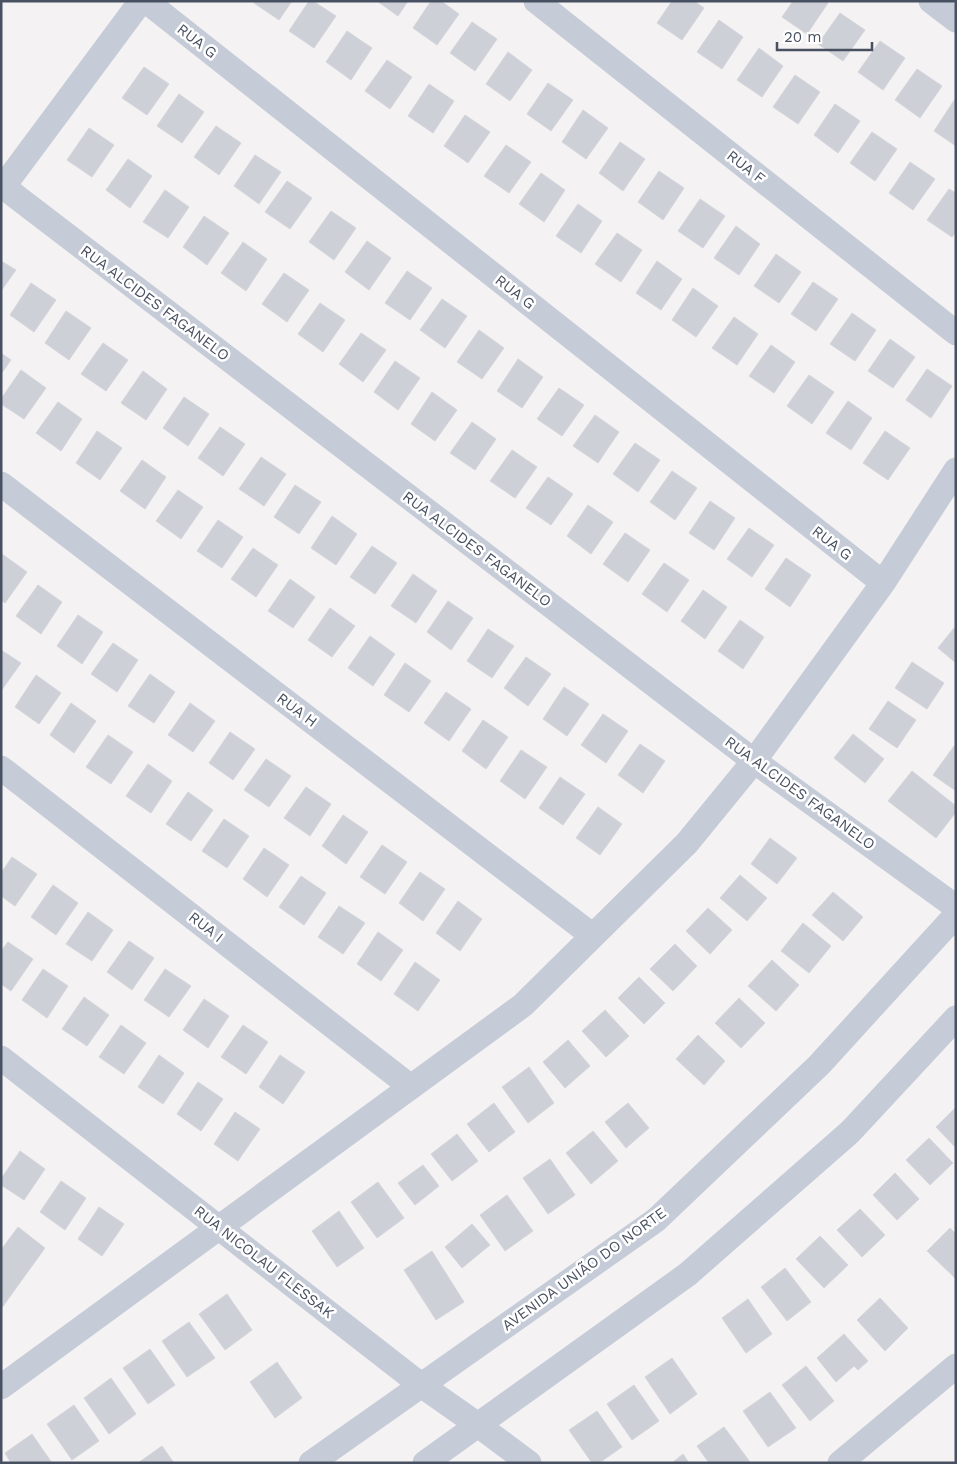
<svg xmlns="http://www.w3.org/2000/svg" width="957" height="1464" font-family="'Work Sans',sans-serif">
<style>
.building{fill:#cdd0d6;stroke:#d5d6dd}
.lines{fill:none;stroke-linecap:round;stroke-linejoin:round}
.street{stroke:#c5cbd7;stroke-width:25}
.labels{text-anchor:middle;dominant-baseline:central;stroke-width:5;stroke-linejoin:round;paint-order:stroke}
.street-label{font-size:15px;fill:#485161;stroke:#fff}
</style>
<rect width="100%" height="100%" fill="#f4f2f2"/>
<path class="building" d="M255,1h37l-13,19 -25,-17z
M309,1h4l23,15 -22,32 -25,-17z
M377,1h31l-10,15z
M431,1h10l18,13 -22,31 -24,-17z
M672,1h22l10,7 -22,32 -25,-17z
M793,1h33l2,2 -21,31 -25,-17z
M840,13l25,17 -22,31 -25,-17z
M719,20l24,17 -21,32 -25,-17z
M472,22l25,17 -22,32 -25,-18z
M347,31l25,17 -21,32 -25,-18z
M880,41l25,17 -22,32 -25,-18z
M759,48l24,18 -21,31 -25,-17z
M508,52l24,18 -22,31 -24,-17z
M387,60l25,17 -22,32 -25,-18z
M144,67l25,17 -22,31 -25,-17z
M917,69l25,17 -22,32 -25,-18z
M795,75l25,17 -22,32 -25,-17z
M548,83l25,17 -22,31 -24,-17z
M429,84l25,17 -21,32 -25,-17z
M179,94l25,18 -22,31 -25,-17z
M955,99h1v47l-22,-15z
M835,104l25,17 -22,32 -24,-18z
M583,110l25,18 -22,31 -24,-17z
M465,115l25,17 -22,31 -24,-17z
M216,126l25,17 -22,32 -25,-18z
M89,128l25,17 -22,32 -25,-17z
M872,132l25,17 -22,32 -25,-18z
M620,142l25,17 -22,32 -24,-18z
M506,145l25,17 -22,31 -25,-17z
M255,155l26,17 -22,32 -25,-18z
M128,159l24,17 -22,32 -24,-18z
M910,162l25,17 -22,31 -24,-17z
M659,171l25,17 -21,32 -25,-18z
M541,173l24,17 -21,32 -25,-18z
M287,181l25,17 -22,31 -25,-17z
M949,189l7,4v39l-4,5 -25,-17z
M165,190l24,17 -21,31 -25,-16z
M700,199l25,17 -22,32 -25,-17z
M578,204l24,17 -21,32 -25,-17z
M331,211l25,17 -22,32 -25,-18z
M204,216l25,17 -22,32 -24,-18z
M736,226l24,18 -21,31 -25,-17z
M617,233l25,17 -21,32 -26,-18z
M367,241l24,17 -22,32 -24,-18z
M243,242l24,17 -21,32 -25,-18z
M776,254l25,18 -22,31 -25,-17z
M1,261l15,9 -15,21z
M657,261l25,18 -21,31 -25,-17z
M407,271l25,17 -22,32 -25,-17z
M284,273l25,17 -22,32 -25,-18z
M813,282l25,17 -22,32 -25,-17z
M31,283l25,17 -22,32 -24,-17z
M693,288l25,18 -22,31 -24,-17z
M442,299l25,17 -22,32 -25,-18z
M320,303l25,17 -22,32 -25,-18z
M66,311l25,17 -22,32 -24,-17z
M852,313l24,17 -21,31 -25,-17z
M734,317l24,17 -21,31 -25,-17z
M479,330l25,18 -22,31 -25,-17z
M361,333l25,17 -23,32 -24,-18z
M890,339l25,18 -22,31 -25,-17z
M103,343l25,17 -22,31 -25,-17z
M771,345l24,17 -21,31 -25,-17z
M1,353l10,7 -10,14z
M518,359l25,18 -21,31 -25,-17z
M395,361l25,17 -22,32 -24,-18z
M927,369l25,17 -21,32 -25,-18z
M21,370l25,18 -22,31 -23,-15v-5z
M143,371l24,18 -21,31 -25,-17z
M809,375l25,17 -22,32 -25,-18z
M559,388l25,17 -22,31 -25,-17z
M432,392l25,18 -22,31 -24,-17z
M184,397l25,17 -21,32 -25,-18z
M848,401l24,17 -21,32 -25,-17z
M58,402l24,17 -21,32 -25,-18z
M595,415l24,17 -21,31 -25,-17z
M472,422l24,17 -21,31 -25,-17z
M220,427l25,17 -22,32 -25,-18z
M97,431l25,17 -22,32 -24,-17z
M885,431l25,17 -22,32 -25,-17z
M635,443l25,17 -22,32 -25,-18z
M512,450l25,17 -22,31 -25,-17z
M261,457l25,17 -22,32 -25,-17z
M142,460l24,17 -21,32 -25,-18z
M672,471l25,17 -22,32 -25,-18z
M548,477l25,17 -22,31 -25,-17z
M295,485l26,17 -22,32 -25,-17z
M178,490l25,17 -22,32 -25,-18z
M710,501l25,17 -21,32 -25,-17z
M588,505l25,17 -22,32 -24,-18z
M332,516l25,18 -21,31 -25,-17z
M218,520l25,17 -21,31 -25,-17z
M749,528l25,17 -22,32 -25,-18z
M625,533l25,17 -22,32 -25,-18z
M372,546l25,17 -22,31 -25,-17z
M253,548l25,17 -22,32 -25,-18z
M2,554l25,18 -22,31 -4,-3z
M786,558l25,17 -21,32 -25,-18z
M664,563l25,17 -22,32 -25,-18z
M413,574l24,17 -21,32 -25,-17z
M290,579l25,18 -22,31 -25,-17z
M38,585l24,17 -21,32 -25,-18z
M703,590l24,17 -22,32 -24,-18z
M448,601l25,17 -22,32 -24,-18z
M330,608l25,18 -23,31 -24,-17z
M78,615l25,17 -21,32 -25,-18z
M740,620l24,17 -21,32 -25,-18z
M954,628l2,1v34l-18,-15z
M488,629l26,17 -22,32 -25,-17z
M370,636l25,18 -22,32 -25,-18z
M113,643l25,17 -21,32 -26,-18z
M1,650l20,13 -20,28z
M526,657l25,17 -23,32 -24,-18z
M912,662l32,21 -17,26 -32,-21z
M405,663l26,18 -22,31 -25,-17z
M150,674l25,18 -21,31 -26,-17z
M36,675l25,18 -22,31 -24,-17z
M564,687l25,17 -22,32 -24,-17z
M446,692l25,17 -22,32 -25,-18z
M888,701l28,19 -19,28 -28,-19z
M71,703l25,18 -22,32 -24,-18z
M190,703l25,18 -22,31 -25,-17z
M603,714l25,17 -22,32 -25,-18z
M483,720l25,17 -22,32 -24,-18z
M230,732l25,17 -22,31 -24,-17z
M853,734l31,25 -19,24 -31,-25z
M108,735l25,17 -22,32 -25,-17z
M640,744l25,17 -22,32 -25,-18z
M954,746l2,1v44l-23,-16z
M521,750l26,17 -22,32 -25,-18z
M266,759l25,17 -22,31 -25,-17z
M148,764l24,17 -21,32 -25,-17z
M912,771l44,35v6l-20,26 -48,-37z
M560,777l25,17 -22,31 -24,-17z
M306,787l25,17 -21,32 -26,-18z
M188,792l25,18 -22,31 -25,-17z
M598,807l24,17 -22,31 -24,-17z
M343,815l25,17 -22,32 -24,-18z
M224,819l25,17 -22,32 -25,-17z
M770,838l27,20 -20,26 -26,-20z
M382,845l25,17 -22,32 -25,-17z
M264,848l25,17 -22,32 -24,-18z
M12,857l25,17 -22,32 -14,-10v-23z
M420,872l25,17 -22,32 -24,-18z
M740,875l27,23 -20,23 -27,-23z
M301,876l25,17 -22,32 -25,-18z
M53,885l25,18 -22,32 -25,-18z
M833,892l30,25 -20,24 -31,-26z
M458,901l24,18 -22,32 -24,-18z
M339,906l26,17 -22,31 -25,-17z
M708,908l24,22 -22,24 -24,-23z
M88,912l25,18 -21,31 -26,-17z
M803,923l28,23 -22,27 -28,-22z
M378,932l25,18 -22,31 -24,-17z
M129,941l25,17 -22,32 -25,-18z
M8,942l25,17 -22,32 -10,-7v-33z
M675,944l22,22 -24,25 -23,-22z
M772,960l27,25 -23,26 -28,-25z
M415,962l25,18 -22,31 -24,-17z
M43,969l25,17 -21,32 -25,-18z
M165,969l26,17 -22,31 -25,-17z
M639,977l26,26 -21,21 -26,-26z
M84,997l25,18 -22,31 -25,-17z
M739,998l26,25 -24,25 -26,-25z
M204,999l25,17 -21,32 -25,-18z
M605,1010l24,26 -23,21 -24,-26z
M121,1025l25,18 -22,31 -25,-17z
M243,1025l25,17 -22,32 -25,-17z
M698,1035l27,26 -21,24 -28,-26z
M568,1040l22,26 -25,22 -22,-26z
M159,1055l25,18 -21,31 -25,-17z
M280,1055l25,17 -22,32 -24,-17z
M529,1067l25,36 -26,20 -26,-36z
M198,1082l25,17 -22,32 -24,-17z
M494,1103l21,29 -26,20 -22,-28z
M628,1103l21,25 -23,20 -21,-26z
M956,1107v41l-20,-21z
M235,1112l25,17 -22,32 -24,-17z
M593,1131l25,30 -27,23 -25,-31z
M457,1134l21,27 -26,20 -21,-27z
M929,1138l24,25 -23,22 -24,-25z
M20,1151l25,18 -21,31 -23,-15v-6z
M550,1159l25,36 -27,19 -25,-36z
M423,1165l16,21 -24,19 -17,-22z
M895,1173l24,26 -22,21 -24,-25z
M61,1181l25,17 -21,32 -25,-18z
M378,1182l26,36 -27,20 -26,-36z
M507,1195l26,36 -28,20 -25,-36z
M99,1207l25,17 -22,32 -24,-17z
M860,1209l25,26 -23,22 -25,-27z
M339,1211l25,37 -27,19 -25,-36z
M472,1224l18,21 -28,23 -17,-21z
M18,1227l27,21 -44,61v-59z
M950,1228l6,6v45l-29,-28z
M820,1236l28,29 -24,23 -28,-29z
M432,1251l32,51 -28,18 -32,-50z
M785,1268l26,34 -24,19 -26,-34z
M227,1294l25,36 -27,20 -26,-36z
M880,1298l28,30 -23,23 -28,-31z
M748,1299l24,35 -26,19 -24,-35z
M189,1322l26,36 -28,19 -25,-36z
M844,1334l24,27 -10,9 -4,-4 -18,16 -19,-24z
M150,1349l25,36 -27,19 -25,-36z
M672,1358l25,36 -27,20 -25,-37z
M277,1362l25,36 -27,20 -25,-36z
M806,1366l28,35 -24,20 -28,-36z
M111,1378l25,36 -27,20 -25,-36z
M634,1385l25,36 -27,19 -25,-36z
M770,1392l26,36 -28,19 -25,-36z
M74,1405l25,36 -27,19 -25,-36z
M597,1411l25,36 -23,16h-7l-23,-33z
M724,1427l26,35 -1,1h-40l-12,-17z
M32,1434l20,29h-41l-6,-10z
M162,1446l12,17h-36z
M683,1454l6,9h-17z"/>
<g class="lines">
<path class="street" d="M146,1l737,582
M536,1l420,332
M931,1l25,19
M1,185l753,576 202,146
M3,187l138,-186
M1,484l592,452
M1,768l410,319
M1,1058l420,327 57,40 51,38
M1,1387l522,-382 164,-162 67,-82 129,-178 73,-113
M311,1463l345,-243 163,-155 137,-150
M425,1463l263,-189 162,-142 106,-114
M840,1463l116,-97"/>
</g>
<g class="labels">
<g class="street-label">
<text transform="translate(197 41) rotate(38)">RUA G</text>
<text transform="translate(746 167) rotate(38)">RUA F</text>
<text transform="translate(515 292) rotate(38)">RUA G</text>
<text transform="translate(155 303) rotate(37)">RUA ALCIDES FAGANELO</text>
<text transform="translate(832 543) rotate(38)">RUA G</text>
<text transform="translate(477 549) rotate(37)">RUA ALCIDES FAGANELO</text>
<text transform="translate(297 710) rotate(37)">RUA H</text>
<text transform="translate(800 793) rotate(36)">RUA ALCIDES FAGANELO</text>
<text transform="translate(206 927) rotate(38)">RUA I</text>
<text transform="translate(264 1262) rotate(38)">RUA NICOLAU FLESSAK</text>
<text transform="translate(584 1269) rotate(-36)">AVENIDA UNIÃO DO NORTE</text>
</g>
</g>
<rect width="957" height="1464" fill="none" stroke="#485161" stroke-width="5"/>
<path d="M777 42v8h95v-8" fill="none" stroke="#485161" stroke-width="2.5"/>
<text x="784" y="42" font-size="15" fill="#485161" stroke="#ffffff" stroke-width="4" paint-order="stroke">20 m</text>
</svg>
